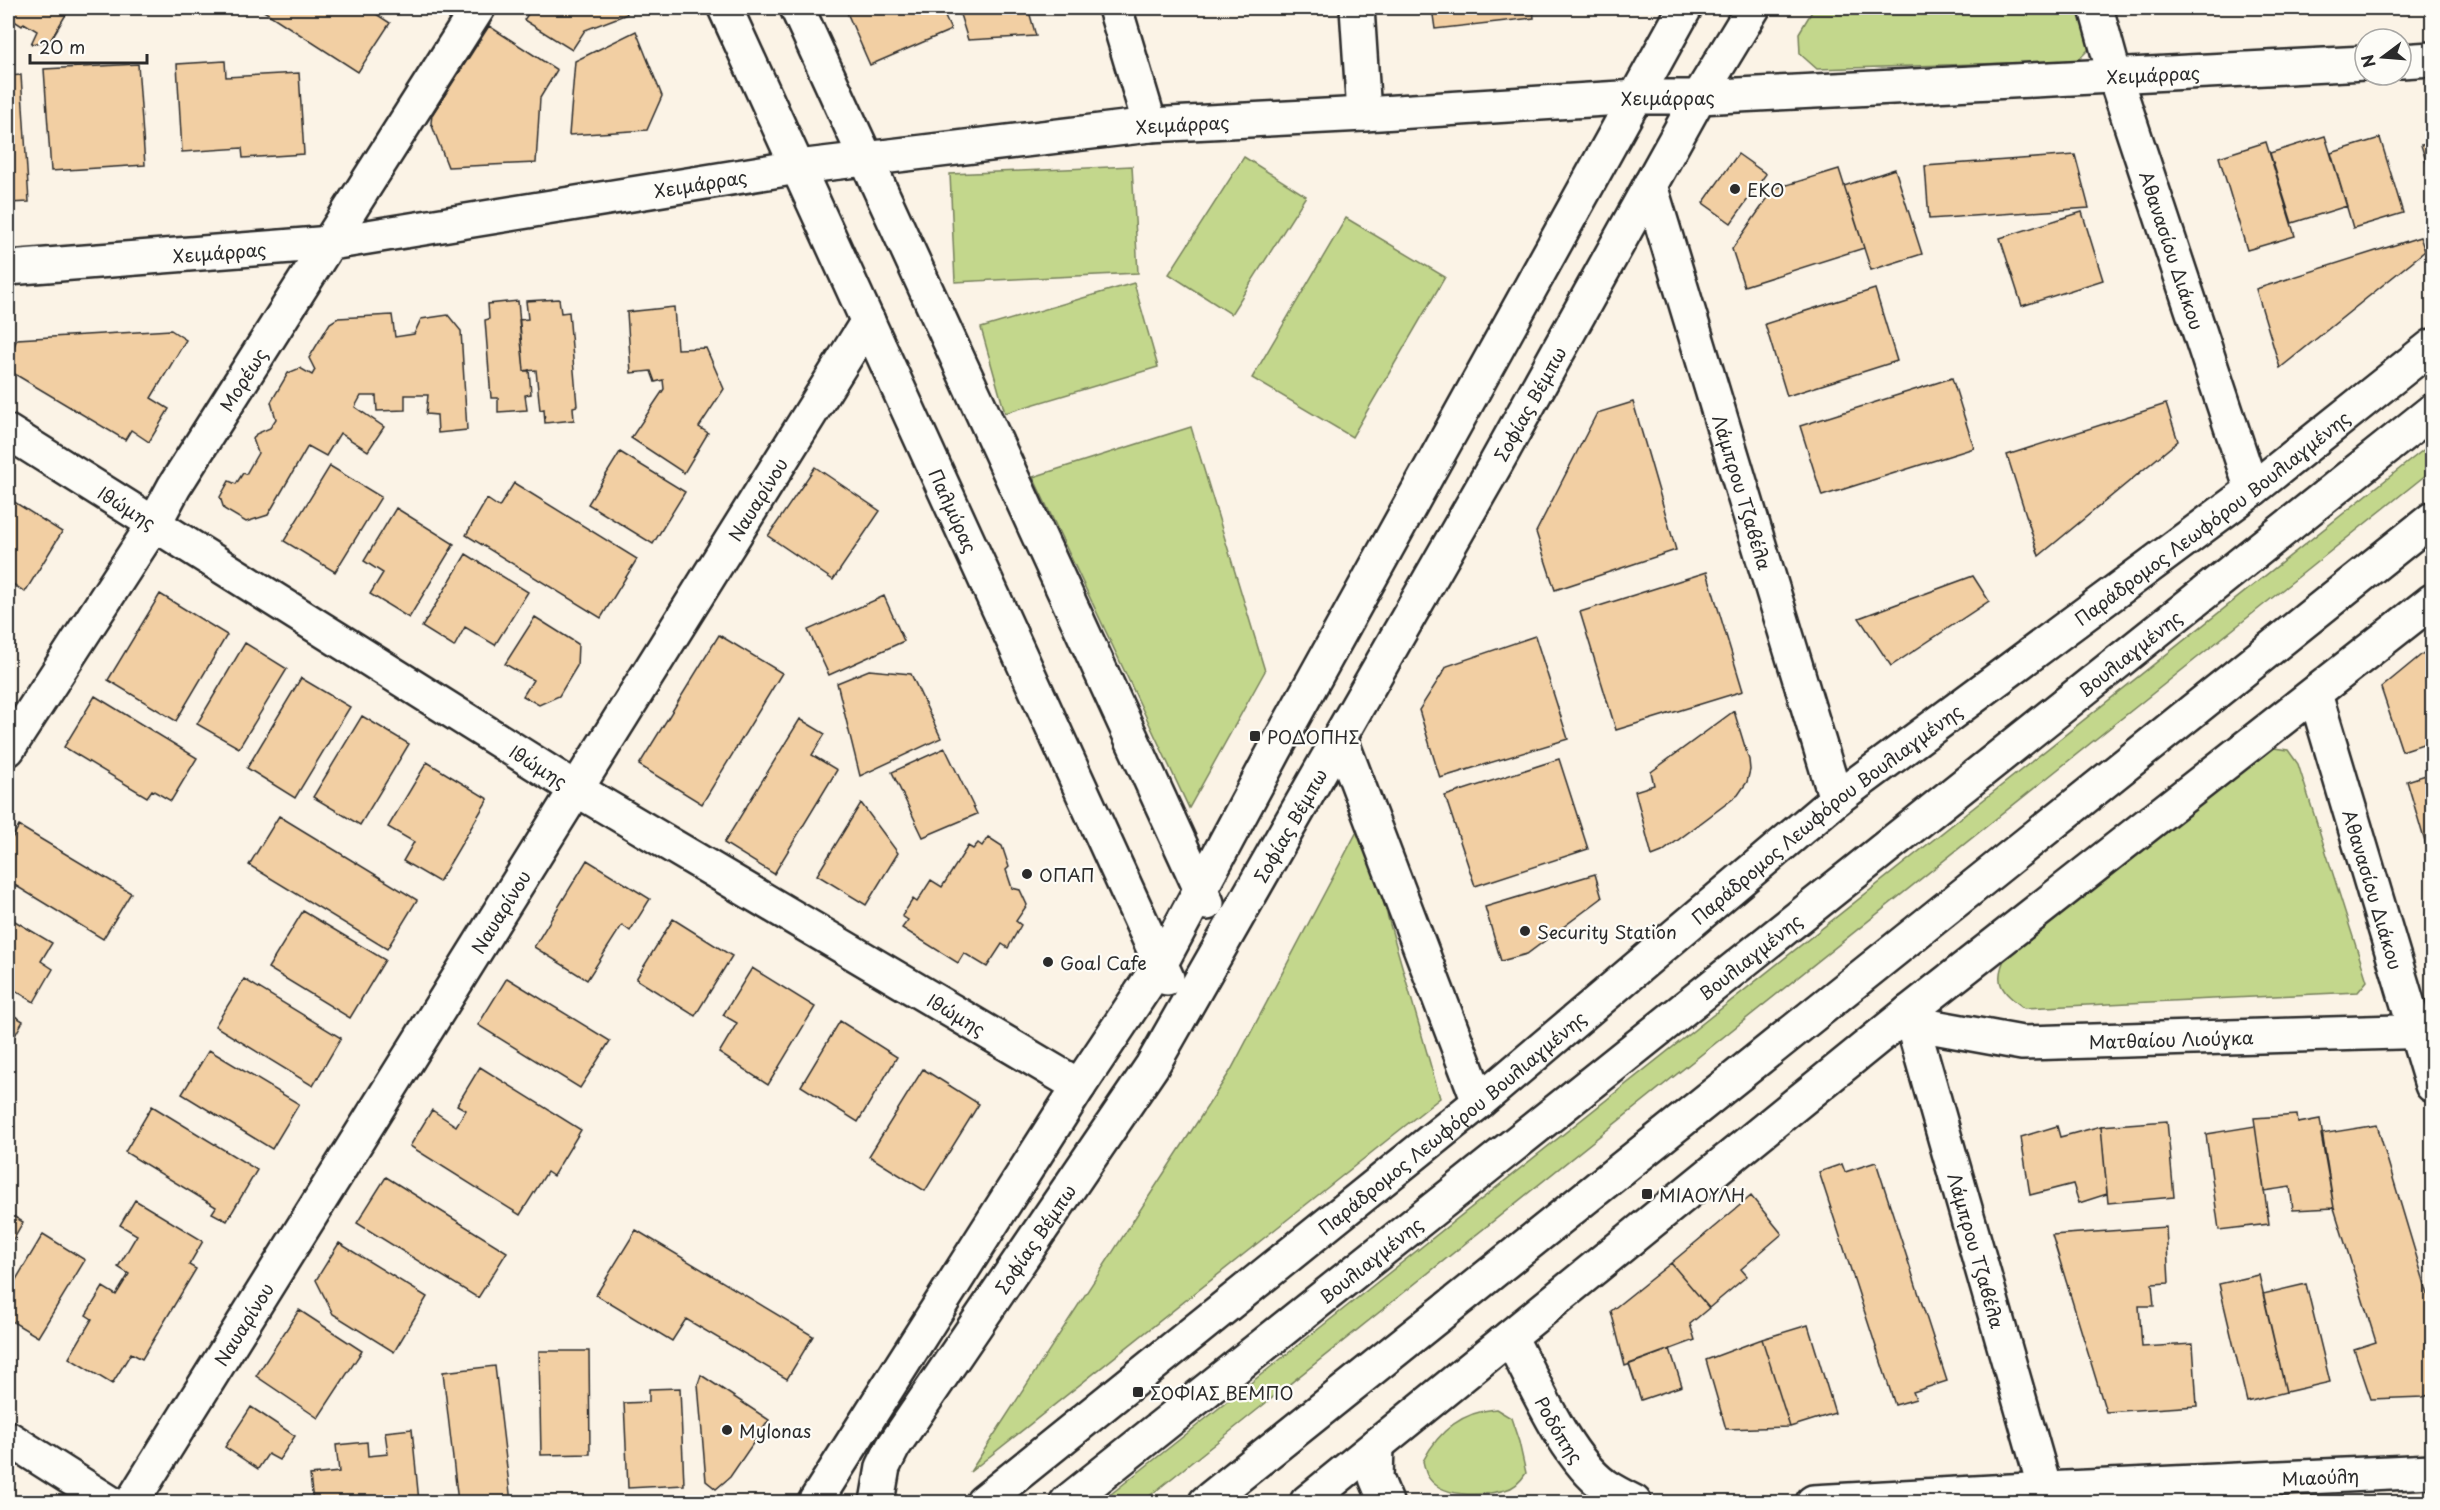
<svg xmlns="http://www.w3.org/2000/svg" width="2440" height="1510" font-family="'Playpen Sans',sans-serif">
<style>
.green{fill:#c3d78c;stroke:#77815c;stroke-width:1.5}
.building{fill:#f2cfa3;stroke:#2b2b2b;stroke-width:1.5}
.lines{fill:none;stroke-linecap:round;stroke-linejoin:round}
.minor-casing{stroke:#2b2b2b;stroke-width:38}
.tertiary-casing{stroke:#2b2b2b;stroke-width:38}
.secondary-casing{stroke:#2b2b2b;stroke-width:38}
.primary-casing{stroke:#2b2b2b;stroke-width:38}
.minor{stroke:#fdfcf7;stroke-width:33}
.tertiary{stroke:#fdfcf7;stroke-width:33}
.secondary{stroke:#fdfcf7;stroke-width:33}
.primary{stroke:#fdfcf7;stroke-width:33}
.poi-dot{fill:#2b2b2b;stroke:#fdfcf7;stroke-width:2}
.labels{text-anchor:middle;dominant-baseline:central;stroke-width:4.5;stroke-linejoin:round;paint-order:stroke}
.street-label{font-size:18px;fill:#2b2b2b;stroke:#fdfcf7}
.poi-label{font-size:18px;fill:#2b2b2b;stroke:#fdfcf7;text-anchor:start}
</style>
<rect width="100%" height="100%" fill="#fbf3e6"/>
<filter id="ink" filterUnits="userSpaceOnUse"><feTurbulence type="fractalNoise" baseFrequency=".0167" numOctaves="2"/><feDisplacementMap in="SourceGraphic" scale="12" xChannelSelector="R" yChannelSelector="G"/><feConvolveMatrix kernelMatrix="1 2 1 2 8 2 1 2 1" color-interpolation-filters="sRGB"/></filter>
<g filter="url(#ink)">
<path class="green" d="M1814,8h265l13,38 -15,15 -260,8 -17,-15 -1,-21z
M1244,157l62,39 -75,118 -62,-40z
M1132,166l6,107 -183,9 -5,-108z
M1346,218l99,59 -93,160 -100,-59z
M1134,283l24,84 -153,46 -24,-85z
M1191,427l74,244 -76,137 -156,-331z
M2432,443v27l-1290,1032h-41z
M2274,748l14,2 10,14 69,217 -9,11 -334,16c-23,-17 -32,-26 -17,-54l249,-200z
M1361,824l79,274 -470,374 261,-402z
M1496,1409l15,9 8,24 7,31c-5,8 -12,15 -21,17 -23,6 -65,9 -78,-15 -2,-4 -3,-10 -4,-14 15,-29 39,-49 73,-52z"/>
<path class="building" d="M8,8h62l-20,33 -19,3 6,-13 -13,-8 -2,3 -14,-9z
M259,8h108l23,15 -32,49z
M532,8h92l3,6 -42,16 -13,20 -48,-30z
M845,8h96l10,22 -81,35z
M958,8h70l8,28 -68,4z
M1432,8h101l1,10 -99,11z
M489,26l68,44 -17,28 -4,65 -88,4 -17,-44 1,-8z
M636,31l26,65 -15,34 -78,5 6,-74z
M225,61l1,16 73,-4 5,81 -61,4 -1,-10 -60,4 -5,-88z
M138,64l7,101 -94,6 -7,-102z
M21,75l8,127 -21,1v-127z
M2325,136l22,70 -55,17 -22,-70z
M2380,138l23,75 -50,15 -22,-75z
M2266,142l29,94 -48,14 -28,-93z
M2432,144v36l-11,-35z
M1738,154l28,20 -35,49 -28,-20z
M2075,155l14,53 -160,11 -4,-53z
M1839,169l25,79 -120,38 -12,-37 42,-60z
M1895,169l27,85 -51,16 -27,-84z
M2082,212l21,68 -81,26 -22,-68z
M2420,237l5,14 -145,117 -24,-79z
M1875,289l22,72 -110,35 -22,-72z
M559,299l2,14 8,-1 8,94 -4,1 1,13 -29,3 -1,-14 -4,1 -4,-40 -12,1 -5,-51 9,-1 -2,-18z
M518,301l6,70 5,-1 2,24 -6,1 2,15 -29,2v-14h-7l-6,-78 4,-1 -1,-15z
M674,307l3,42 29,-1 18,41 -25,38 9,6 -24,40 -53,-35 33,-49 -1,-9 -8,2 -4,-11 -20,2 -4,-61z
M392,315l3,22 19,-3 7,-15 27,-4 13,16 6,99 -29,3 -1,-18 -11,-1 2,-19h-23v15l-28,1 -1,-15h-15l-6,11 29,20 -16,24 -28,-18 -14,23 -18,-10 -40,69 -22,7 -22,-13 -4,-12 9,-16 7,3 7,-11 3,1 12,-21 -5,-14 3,-5 14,-6 6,-9 -5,-17 17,-29 12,-5 12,7 3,-5 -6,-12 21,-35 8,-5z
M171,330l15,10 -35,58 18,11 -20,33 -18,-12 -6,10 -117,-70v-9l9,-22z
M1952,378l22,70 -152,48 -22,-70z
M1633,402l43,148 -121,40 -19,-58 61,-119z
M2166,404l12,37 -139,115 -32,-101z
M620,452l65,40 -32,52 -65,-40z
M330,466l51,31 -46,75 -51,-31z
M815,467l65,44 -47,69 -65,-44z
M514,483l123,76 -36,59 -135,-83 21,-36 12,8z
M8,498l54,34 -37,60 -17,-11z
M396,508l58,36 -45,74 -39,-24 13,-21 -19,-12z
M466,554l62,38 -33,53 -30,-18 -11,20 -32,-20z
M1707,572l36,119 -127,39 -36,-118z
M1973,576l16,25 -98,65 -32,-48z
M160,594l67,41 -51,86 -68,-41z
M884,596l20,45 -75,34 -21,-45z
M535,617l43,27 -1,22 -18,30 -20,9 -16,-9 10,-16 -28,-16z
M719,635l63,38 -80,131 -63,-39z
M1535,636l33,103 -128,39 -21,-68 28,-44z
M245,643l42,26 -48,79 -42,-24z
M2432,646v95l-30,10 -21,-63z
M869,670l42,4 30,64 -81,38 -23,-93z
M301,678l49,29 -55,91 -48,-30z
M95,696l102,62 -26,43 -19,-11 -5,7 -83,-50z
M1734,711l15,49 1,10 -3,12 -9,13 -76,57 -10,4 -17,-65 19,-6 -3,-13z
M362,716l47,28 -49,81 -47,-28z
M800,719l25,15 -13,21 25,15 -63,104 -50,-31z
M945,748l32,66 -54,23 -31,-65z
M1559,759l29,90 -113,37 -30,-90z
M427,762l61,37 -49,83 -36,-21 11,-19 -26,-15z
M2432,773v93l-25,-85z
M861,803l37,50 -32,52 -49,-30z
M279,816l138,84 -30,49 -138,-84z
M19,826l112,67 -28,46 -95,-58v-36z
M988,837l14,9 7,21 -3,3 6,18 8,2 7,15 -11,16 5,4 -13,23 -6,-4 -15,23 -23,-14 -6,10 -56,-35 6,-8 -6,-4 11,-17 4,3 14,-22 11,7 26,-41 5,3 5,-6 4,3z
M587,860l63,39 -20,32 -8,-6 -35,55 -53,-33z
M1595,874l7,24 -75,56 -26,7 -16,-54z
M303,911l82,49 -35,58 -82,-50z
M8,917l44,26 -11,18 12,8 -19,33 -26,-16z
M673,919l59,37 -37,60 -59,-37z
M752,968l63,39 -47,78 -49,-32 18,-30 -14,-8z
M507,978l103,63 -30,47 -102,-63z
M244,979l97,59 -28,48 -98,-60z
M8,1012l15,9 -15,27z
M840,1021l57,36 -39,65 -57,-36z
M209,1050l90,54 -27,45 -90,-55z
M480,1067l101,63 -28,46 -6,-4 -27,43 -110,-69 22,-36 24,16 10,-16 -9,-5z
M923,1069l56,35 -54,87 -56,-35z
M152,1106l105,64 -30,51 -15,-8 4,-6 -91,-55z
M2297,1115l1,8 22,-4 14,89 -41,2 -3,-23 -26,4 -10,-73z
M2167,1121l7,76 -66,6 -7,-77z
M2377,1125l55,183v86l-9,3 -52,2 -17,-50 22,-7 -42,-134 -13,-74z
M2057,1126l3,11 41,-11 6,68 -28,9 -6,-19 -43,11 -9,-58z
M2255,1126l14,98 -50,6 -13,-96z
M1876,1162l71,219 -34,11 3,7 -21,6 -76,-233 23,-8 3,8z
M386,1177l121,75 -29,46 -121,-75z
M1751,1196l31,38 -41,35 6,7 -38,32 -38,-45z
M135,1200l68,41 -14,24 7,4 -54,90 -11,-6 -19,31 -43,-26 23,-39 -6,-4 17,-28 13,8 13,-21 -11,-7 19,-32 -17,-10z
M8,1213l15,9 -15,26z
M2166,1227l3,56 -17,1 2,22h-15l3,41 51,-3 4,62 -91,6 -54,-177z
M636,1230l177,106 -26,43 -101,-60 -14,22 -76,-46z
M43,1234l42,26 -47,77 -30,-18v-26z
M339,1243l88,54 -33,55 -61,-38 -17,-34z
M1671,1263l38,45 -19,16 5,16 -70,26 -14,-55z
M2259,1275l27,117 -39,10 -28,-118z
M2306,1284l24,98 -44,10 -23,-98z
M299,1310l63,41 -44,67 -62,-42z
M1808,1325l27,88 -45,14 -28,-88z
M1762,1339l28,88 -64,2 -20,-69z
M1670,1349l12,37 -41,14 -12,-36z
M539,1351h50l1,103 -49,1z
M495,1366l16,136h-53l-15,-130z
M701,1375l68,45 -39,57 -14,12 -10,-8 -8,-97z
M680,1388l4,97 -56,3 -4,-85 25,-1v-13z
M251,1407l44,29 -16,24 -11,-6 -10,15 -33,-22z
M412,1429l7,73h-106l-3,-27 29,-3 -3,-27 31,-3 1,14 20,-2 -3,-22z"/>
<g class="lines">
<defs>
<g id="minor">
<path d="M1115,8l35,117"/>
<path d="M1357,8l7,106"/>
<path id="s1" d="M2096,8l19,69 137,413"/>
<path d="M2401,61l31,-2"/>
<path id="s2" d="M1650,185l186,614"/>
<path id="s3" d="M8,268l323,-25 467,-76 352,-42 214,-11 273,-17h62l666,-34"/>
<path id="s4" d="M8,432l568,357 503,297"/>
<path id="s5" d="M2315,694l117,391"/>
<path d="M1340,737l139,365"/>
<path id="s6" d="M8,749l146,-225 20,-37 304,-479"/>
<path id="s7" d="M1909,1012l136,477"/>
<path id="s8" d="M1912,1023l110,20 410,-12"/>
<path d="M8,1438l101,64"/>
<path id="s9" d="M132,1502l736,-1181"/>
</g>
<g id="tertiary">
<path id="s10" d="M1510,1337c24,44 55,120 95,149 9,6 19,11 29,16"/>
<path d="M1377,1445l-1,33 10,24"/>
<path id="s11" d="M983,1502l496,-400 357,-303 416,-309 180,-144"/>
<path d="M1307,1502l602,-490 523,-411"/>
<path id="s12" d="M1813,1502l232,-13 387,-18"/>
</g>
<g id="secondary">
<path id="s13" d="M725,8l442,970"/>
<path d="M797,8l410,895"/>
<path d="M815,1502l264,-416 82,-123 114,-213 410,-742"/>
<path id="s14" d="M877,1502l6,-35 10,-20 259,-381 342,-599 205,-370 54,-89"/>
</g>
<g id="primary">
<path id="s15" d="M1067,1502l1365,-1091"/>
<path d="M1206,1502l1226,-983"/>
</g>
</defs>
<use href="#minor" class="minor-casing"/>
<use href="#tertiary" class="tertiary-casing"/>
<use href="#secondary" class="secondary-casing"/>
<use href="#primary" class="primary-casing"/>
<use href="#minor" class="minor"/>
<use href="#tertiary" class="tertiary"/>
<use href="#secondary" class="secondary"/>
<use href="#primary" class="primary"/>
</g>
</g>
<g class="poi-dot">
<circle cx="1735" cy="189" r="6"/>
<rect x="1249" y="730" width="12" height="12" rx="3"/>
<circle cx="1027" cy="874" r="6"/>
<circle cx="1525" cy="931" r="6"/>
<circle cx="1048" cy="962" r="6"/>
<rect x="1641" y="1188" width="12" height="12" rx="3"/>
<rect x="1132" y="1386" width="12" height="12" rx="3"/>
<circle cx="727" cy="1430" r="6"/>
</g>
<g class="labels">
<g class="street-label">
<text stroke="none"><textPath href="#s3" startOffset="2156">Χειμάρρας</textPath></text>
<text stroke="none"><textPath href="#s3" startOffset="1670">Χειμάρρας</textPath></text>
<text stroke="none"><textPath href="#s3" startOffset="1184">Χειμάρρας</textPath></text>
<text stroke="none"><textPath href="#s3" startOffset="698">Χειμάρρας</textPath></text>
<text stroke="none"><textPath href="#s1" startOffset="254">Αθανασίου Διάκου</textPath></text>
<text stroke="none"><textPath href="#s3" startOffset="212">Χειμάρρας</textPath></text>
<text stroke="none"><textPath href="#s6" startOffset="438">Μορέως</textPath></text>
<text stroke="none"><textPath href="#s14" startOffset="1281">Σοφίας Βέμπω</textPath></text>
<text stroke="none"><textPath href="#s2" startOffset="321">Λάμπρου Τζαβέλα</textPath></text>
<text stroke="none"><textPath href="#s9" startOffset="1182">Ναυαρίνου</textPath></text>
<text stroke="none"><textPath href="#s4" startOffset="141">Ιθώμης</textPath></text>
<text stroke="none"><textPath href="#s13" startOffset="552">Παλμύρας</textPath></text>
<text stroke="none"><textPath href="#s11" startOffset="1575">Παράδρομος Λεωφόρου Βουλιαγμένης</textPath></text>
<text stroke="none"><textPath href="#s15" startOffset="1360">Βουλιαγμένης</textPath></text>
<text stroke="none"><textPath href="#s4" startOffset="627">Ιθώμης</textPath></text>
<text stroke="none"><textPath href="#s11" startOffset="1089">Παράδρομος Λεωφόρου Βουλιαγμένης</textPath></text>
<text stroke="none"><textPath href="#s14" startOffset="796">Σοφίας Βέμπω</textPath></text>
<text stroke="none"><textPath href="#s5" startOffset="204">Αθανασίου Διάκου</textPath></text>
<text stroke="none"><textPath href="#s9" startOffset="696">Ναυαρίνου</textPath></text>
<text stroke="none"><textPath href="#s15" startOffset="874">Βουλιαγμένης</textPath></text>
<text stroke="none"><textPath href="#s4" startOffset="1113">Ιθώμης</textPath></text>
<text stroke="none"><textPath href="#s8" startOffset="261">Ματθαίου Λιούγκα</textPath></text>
<text stroke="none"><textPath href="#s11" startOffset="603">Παράδρομος Λεωφόρου Βουλιαγμένης</textPath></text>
<text stroke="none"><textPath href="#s14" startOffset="310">Σοφίας Βέμπω</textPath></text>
<text stroke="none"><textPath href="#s7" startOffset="248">Λάμπρου Τζαβέλα</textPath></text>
<text stroke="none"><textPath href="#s15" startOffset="388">Βουλιαγμένης</textPath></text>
<text stroke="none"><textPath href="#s9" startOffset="210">Ναυαρίνου</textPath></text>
<text stroke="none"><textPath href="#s10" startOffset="105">Ροδόπης</textPath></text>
<text stroke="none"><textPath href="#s12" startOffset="508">Μιαούλη</textPath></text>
</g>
<g class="poi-label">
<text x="1747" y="189">EKO</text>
<text x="1267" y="736">ΡΟΔΟΠΗΣ</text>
<text x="1039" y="874">ΟΠΑΠ</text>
<text x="1537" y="931">Security Station</text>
<text x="1060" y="962">Goal Cafe</text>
<text x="1659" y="1194">ΜΙΑΟΥΛΗ</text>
<text x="1150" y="1392">ΣΟΦΙΑΣ ΒΕΜΠΟ</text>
<text x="739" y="1430">Mylonas</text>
</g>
</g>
<rect width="2440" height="1510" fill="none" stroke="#fdfcf7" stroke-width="30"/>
<rect x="15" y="15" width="2410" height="1480" fill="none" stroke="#2b2b2b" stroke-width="2" filter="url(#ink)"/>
<g transform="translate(2383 57) rotate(254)"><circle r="28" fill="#fdfcf7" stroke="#a9a8a5" stroke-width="1.5"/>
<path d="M0-4.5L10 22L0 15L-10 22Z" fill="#2b2b2b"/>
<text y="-9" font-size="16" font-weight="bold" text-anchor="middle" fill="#2b2b2b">N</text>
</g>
<path d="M30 54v9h117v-9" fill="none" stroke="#2b2b2b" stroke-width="3"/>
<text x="39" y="54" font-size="18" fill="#2b2b2b" stroke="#fdfcf7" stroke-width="4.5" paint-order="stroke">20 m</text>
</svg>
